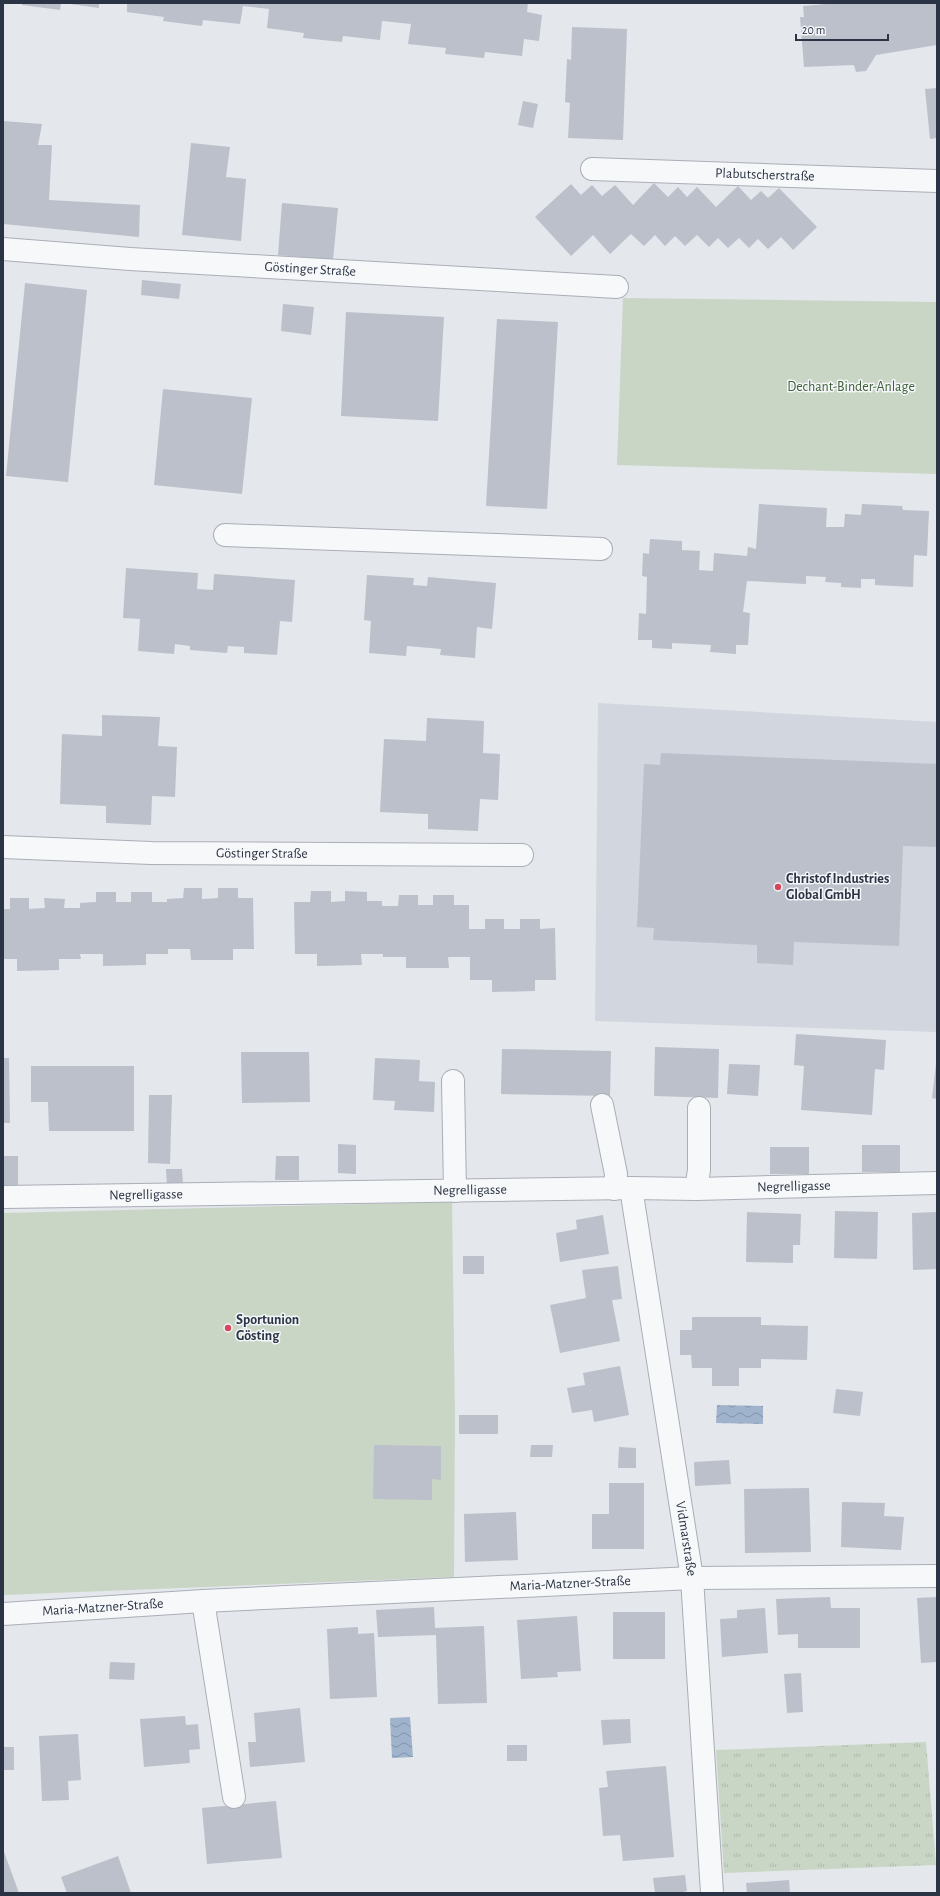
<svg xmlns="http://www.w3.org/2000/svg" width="940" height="1896" font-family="'Alegreya Sans',sans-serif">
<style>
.built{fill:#d2d6de}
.grass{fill:url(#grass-tufts)}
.green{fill:#c9d6c5}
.water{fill:url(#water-waves)}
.building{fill:#bbc0ca}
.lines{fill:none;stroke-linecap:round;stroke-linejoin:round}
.minor-casing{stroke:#a9aeb7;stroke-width:24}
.minor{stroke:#f7f8fa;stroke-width:22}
.poi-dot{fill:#d1495b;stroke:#f4f6f9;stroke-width:1.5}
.labels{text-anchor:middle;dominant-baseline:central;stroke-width:3;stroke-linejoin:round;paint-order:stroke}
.street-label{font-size:14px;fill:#2b3445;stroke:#f4f6f9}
.park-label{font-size:14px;fill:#3f6138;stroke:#f4f6f9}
.poi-label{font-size:14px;font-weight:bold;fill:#2b3445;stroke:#f4f6f9;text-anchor:start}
</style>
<defs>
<pattern id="grass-tufts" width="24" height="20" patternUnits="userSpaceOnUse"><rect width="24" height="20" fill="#c9d6c5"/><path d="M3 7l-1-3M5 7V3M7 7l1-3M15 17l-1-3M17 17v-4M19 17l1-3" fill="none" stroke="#adb8ab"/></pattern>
<pattern id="water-waves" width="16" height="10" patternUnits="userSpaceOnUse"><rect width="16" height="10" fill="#9fb4cc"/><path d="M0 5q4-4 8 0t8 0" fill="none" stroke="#8293a7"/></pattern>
</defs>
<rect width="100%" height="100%" fill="#e4e7ec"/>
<path class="built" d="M598,703l339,19v310l-342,-11z"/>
<path class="grass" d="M926,1742l10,123 -212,8 -8,-123z"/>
<path class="green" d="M623,298l314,4v172l-320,-9z
M452,1202l3,215 -1,160 -451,18v-382z"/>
<path class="water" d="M717,1405l46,1v18l-47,-1z
M410,1717l3,40 -21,1 -2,-40z"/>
<path class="building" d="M22,3h39l-1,7 -38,-5z
M63,3h36v5z
M127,3h401l-1,9 15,3 -3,26 -15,-2 -2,17 -37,-4 -1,6 -39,-4 1,-6 -38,-4 3,-20 -29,-3 -2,19 -37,-4 -1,6 -39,-4 1,-5 -37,-5 2,-19 -26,-3 -3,18 -37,-4 -1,6 -39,-5 1,-4 -37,-5z
M838,3h99v42l-61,10 -10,16 -10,1 -2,-7 -50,2 -4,-50h4l-1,-11z
M572,27l55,2 -4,111 -55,-2 2,-35 -5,-1 2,-43 4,1z
M937,88v50l-7,1 -5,-50z
M523,101l15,3 -5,24 -15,-3z
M3,121l39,3 -4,21h14l-3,55 91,5 -1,32 -136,-13z
M191,143l39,4 -4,30 20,2 -5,62 -59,-6z
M654,183l14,14 10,-10 9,10 10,-10 19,20 22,-21 13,14 10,-9 7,7 11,-10 38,39 -24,23 -12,-13 -13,12 -10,-10 -9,9 -10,-10 -11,10 -10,-10 -9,9 -12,-12 -12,11 -10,-10 -10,10 -10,-11 -11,11 -13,-12 -21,20 -17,-19 -22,21 -36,-39 36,-33 10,11 11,-10 10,11 13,-11 18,20z
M282,203l56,5 -5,52 -55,-5z
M142,280l39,4 -2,15 -38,-4z
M25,283l62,7 -19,192 -62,-6z
M283,304l31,3 -3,28 -30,-4z
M346,312l98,5 -6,104 -97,-5z
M497,319l61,3 -11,187 -61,-3z
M163,389l89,9 -10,96 -88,-9z
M759,504l68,4 -1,19h18l1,-13 16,1 1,-11 40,2 1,4 26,1 -2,45 -13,-1 -1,32 -38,-2v-6h-14v9l-20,-1v-4l-16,-1 1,-5 -20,-1v8l-59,-3 -4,31 7,1 -2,32h-12v9l-26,-2 1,-7 -39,-2v6l-20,-1v-8h-14l1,-27 7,1 1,-37 -5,-1 1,-23 6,1 1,-15 32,2v9l18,1 -1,19 14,1 1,-18 33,3 1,-9 8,2z
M126,568l72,5 -1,16 16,1 1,-16 81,6 -3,42 -12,-1 -3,34 -33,-2v-6l-16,-1 -1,7 -37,-3v-4l-15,-2 -1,10 -36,-3 2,-32 -17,-1z
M367,575l47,3 -1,7 14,1 1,-9 68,6 -4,46 -15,-2 -2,31 -35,-3 1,-6 -34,-3 -1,10 -37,-3 2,-32 -7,-1z
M102,715l58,2 -2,29 19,1 -2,50 -23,-1 -1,29 -45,-2v-17l-46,-2 2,-70 40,2z
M427,718l57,3 -1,32 17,1 -2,46 -18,-1 -2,32 -50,-2v-15l-48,-2 4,-73 42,2z
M661,753l276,11v83l-34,-1 -4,100 -105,-4 -1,23 -36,-2v-18l-104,-5 1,-12 -17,-1 7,-163 16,1z
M184,888h18v11l16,-1v-10h20v10h15l1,51h-21v11h-42l-1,-11h-22v5h-22v11l-43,1v-12h-23l1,5h-22v11l-42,1v-12h-14v-50h7v-11h19v11l16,-1 -1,-10 21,1 -1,9h16v-5l16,-1v-10h20v10h15v-10h21v10h15v-3l16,-1z
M311,891h20v11l14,-1v-10l22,1v9h15v5h16l1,-11h19v10h15v-10h21v10h15v24h16v-10h19v10h16v-10h20v10l15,-1 1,52h-21v11l-43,1v-12h-22v-23h-22l1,11h-43v-11h-23v-3h-22l1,11 -45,1v-12h-22l-1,-52h16z
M796,1034l90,6 -2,30 -9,-1 -3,46 -71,-5 3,-44 -10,-1z
M655,1047l64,2 -1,49 -64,-2z
M502,1049l109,2 -1,45 -109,-2z
M241,1052h68l1,50 -68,1z
M3,1058h6l1,65h-7z
M375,1058l45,2 -1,21 16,1 -1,30 -40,-2 1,-9 -22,-1z
M729,1064l31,1 -2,31 -31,-2z
M936,1064h1v35l-5,-1z
M31,1066h103v65h-85l-1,-29h-17z
M149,1095h23l-2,69 -22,-1z
M338,1144l18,1v29l-18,-1z
M862,1145h38v27h-38z
M770,1147h39v27h-39z
M3,1156h15v34h-15z
M276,1156h23v24h-24z
M166,1169h16l1,16 -16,1z
M835,1211l43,1 -1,47 -43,-1z
M747,1212l54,2 -1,31h-7v18l-47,-1z
M937,1212v57l-24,1 -1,-57z
M603,1215l6,39 -49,8 -4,-29 21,-4 -1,-9z
M463,1256h21v18h-21z
M618,1266l4,33 -10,1 8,41 -60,12 -10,-48 36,-7 -4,-28z
M692,1317h69v8l47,1 -1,34 -46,-1v9h-22v18h-27v-18h-20l-1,-13h-11v-25h12z
M620,1366l9,49 -35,7 -2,-12 -20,3 -5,-25 18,-3 -2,-12z
M836,1389l27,3 -3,24 -27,-3z
M459,1415h39v19h-39z
M374,1445l67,1v34l-9,-1v21l-59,-1z
M531,1445h22l-1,12h-22z
M619,1447l17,1v20h-18z
M729,1460l2,24 -36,2 -1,-24z
M609,1483h35v66h-52v-35h17z
M809,1488l2,64 -66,1 -1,-64z
M842,1502l43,1 -1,13 20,1 -3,33 -60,-3z
M516,1512l2,48 -53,2 -1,-48z
M830,1597l1,11h29v40h-62v-14l-20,1 -2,-36z
M937,1597v65l-16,1 -4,-65z
M434,1607l1,21 49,-2 3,77 -49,1 -2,-69 -58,2 -2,-27z
M765,1608l3,45 -46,4 -2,-38 17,-1v-8z
M613,1612h52v47h-52z
M577,1616l4,55 -24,1 1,5 -37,2 -4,-59z
M358,1627v7l16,-1 3,64 -47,2 -3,-70z
M110,1662l25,1 -1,17 -25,-1z
M801,1673l2,39 -16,1 -3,-39z
M300,1708l5,54 -55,5 -2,-25h8l-2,-29z
M185,1716l1,9 12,-1 2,25 -11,1 1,13 -46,4 -4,-48z
M630,1719l1,24 -28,2 -2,-25z
M78,1734l3,46 -13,1 1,19 -27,1 -3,-65z
M507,1745h20v16h-20z
M3,1747h11v23h-11z
M666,1766l8,91 -51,4 -3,-26 -17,1 -4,-48 9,-1 -2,-16z
M276,1801l6,57 -75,6 -5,-56z
M3,1849l16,44h-16z
M118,1856l13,37h-64l-6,-16z
M685,1875l2,16 -8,2h-24l-2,-15z
M789,1880l1,13h-43l-1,-10z"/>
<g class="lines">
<defs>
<g id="minor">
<path id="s1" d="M592,169l345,12"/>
<path id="s2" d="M3,249l127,10 487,28"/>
<path d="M225,535l376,14"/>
<path id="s3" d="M3,847l148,6 371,2"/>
<path d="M453,1081l2,110"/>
<path d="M602,1105l14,69 -1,15"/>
<path id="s4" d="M631,1188l61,390 20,315"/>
<path d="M696,1189l3,-19v-62"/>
<path id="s5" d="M3,1197l628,-9 65,1 241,-6"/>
<path d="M203,1601l31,196"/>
<path id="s6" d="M3,1614l200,-13 489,-23 245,-2"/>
</g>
</defs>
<use href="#minor" class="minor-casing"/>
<use href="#minor" class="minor"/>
</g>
<g class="poi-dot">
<circle cx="778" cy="887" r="4"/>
<circle cx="228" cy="1328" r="4"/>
</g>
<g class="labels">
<g class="street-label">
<text stroke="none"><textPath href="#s1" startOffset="173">Plabutscherstraße</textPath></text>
<text stroke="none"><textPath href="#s2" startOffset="308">Göstinger Straße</textPath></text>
<text stroke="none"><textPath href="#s3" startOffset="259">Göstinger Straße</textPath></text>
<text stroke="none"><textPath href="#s5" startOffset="791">Negrelligasse</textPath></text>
<text stroke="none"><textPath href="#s5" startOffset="467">Negrelligasse</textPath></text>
<text stroke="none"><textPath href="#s5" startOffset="143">Negrelligasse</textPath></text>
<text stroke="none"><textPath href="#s4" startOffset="355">Vidmarstraße</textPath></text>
<text stroke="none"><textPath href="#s6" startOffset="568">Maria-Matzner-Straße</textPath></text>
<text stroke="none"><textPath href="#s6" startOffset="100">Maria-Matzner-Straße</textPath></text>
</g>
<g class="park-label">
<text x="851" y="387">Dechant-Binder-Anlage</text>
</g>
<g class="poi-label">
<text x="786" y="879">Christof Industries<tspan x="786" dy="16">Global GmbH</tspan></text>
<text x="236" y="1320">Sportunion<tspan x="236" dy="16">Gösting</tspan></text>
</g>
</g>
<rect width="940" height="1896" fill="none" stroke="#2b3445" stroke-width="8"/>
<path d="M796 34v6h92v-6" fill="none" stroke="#2b3445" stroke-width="2"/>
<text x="802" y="34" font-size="12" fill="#2b3445" stroke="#f4f6f9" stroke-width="3" paint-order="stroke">20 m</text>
</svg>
